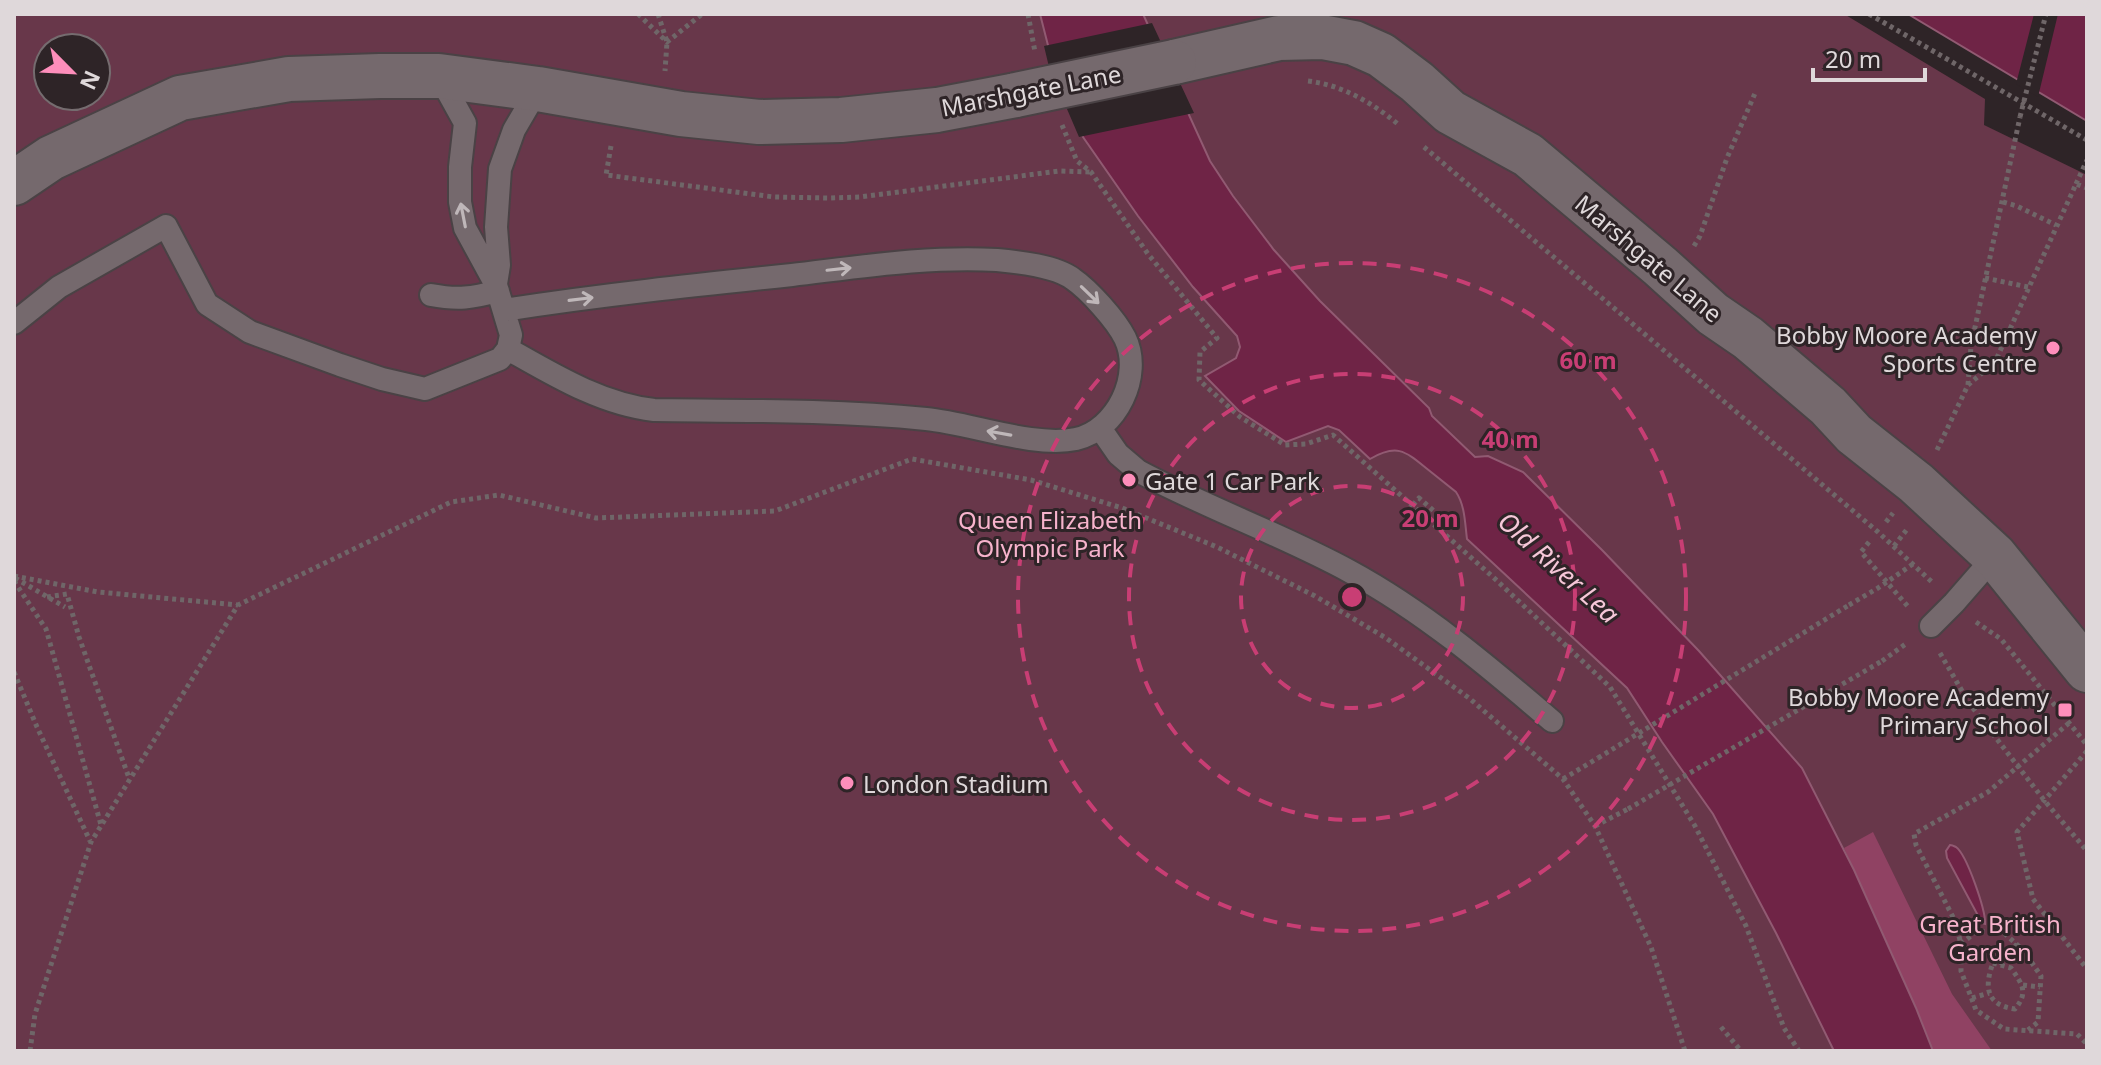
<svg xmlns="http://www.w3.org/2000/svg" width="2101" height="1065" font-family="'Noto Sans',sans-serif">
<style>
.green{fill:#68374a;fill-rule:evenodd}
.forest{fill:#904263}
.water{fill:#6f2446;stroke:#915a72;stroke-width:2}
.pier{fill:#2e2427}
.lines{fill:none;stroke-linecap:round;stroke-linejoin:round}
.service-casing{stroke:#4a4245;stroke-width:26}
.minor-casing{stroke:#4a4245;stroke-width:48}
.path{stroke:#6f6668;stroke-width:5;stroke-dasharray:4 4;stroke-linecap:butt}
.service{stroke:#75696d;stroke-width:22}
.minor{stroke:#75696d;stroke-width:44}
.minor-bridge-casing{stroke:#4a4245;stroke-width:48;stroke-linecap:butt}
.path-bridge{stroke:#6f6668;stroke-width:5;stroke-dasharray:4 4;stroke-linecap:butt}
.minor-bridge{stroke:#75696d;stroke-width:44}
.oneway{stroke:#bfb7b9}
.ring{fill:none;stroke:#c83e74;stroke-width:4;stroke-dasharray:14 10}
.poi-dot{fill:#fe8ebb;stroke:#2e2427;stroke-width:3}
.labels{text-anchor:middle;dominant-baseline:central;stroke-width:6;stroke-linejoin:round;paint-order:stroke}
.street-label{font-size:24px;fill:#dfd8da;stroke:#2e2427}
.poi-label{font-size:24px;fill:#dfd8da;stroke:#2e2427;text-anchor:end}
.park-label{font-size:24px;fill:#f7b3cc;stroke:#2e2427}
.water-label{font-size:26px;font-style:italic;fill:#f6c7d8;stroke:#2e2427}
.centre{fill:#c83e74;stroke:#2e2427;stroke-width:4}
.ring-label{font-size:24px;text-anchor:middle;font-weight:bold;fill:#c83e74;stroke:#2e2427;stroke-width:6;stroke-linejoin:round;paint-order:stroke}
</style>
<rect width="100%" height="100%" fill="#2e2427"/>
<path class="green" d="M14,14h1830l141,85 -1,26 103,50v876h-2073zM48,48h48v48h-48z"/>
<path class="forest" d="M1873,832l79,162 40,57h-59l-17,-43 -72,-160z"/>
<path class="water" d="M1040,14h103l67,147 23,35 41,54 46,51 109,107 3,8 43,41 13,-1 35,16 79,78 97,101 103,117 52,102 62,138 17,43h-99l-58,-118 -63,-119 -51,-72 -35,-54 -160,-149c-2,-15 -2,-34 -11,-47 -10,-8 -20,-16 -30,-24 -22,-18 -30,-24 -56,-9l-31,-29 -11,-4 -42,16 -47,-31 -34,-35 31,-18 4,-11 -3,-11 -44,-49 -55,-71 -55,-79 -30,-72z
M1908,14h179v107z
M1950,845c2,0 4,1 6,2 11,8 30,64 29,77l-3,-1 -35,-65 -1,-7z"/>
<path class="pier" d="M2034,14h24l-20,83 -22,-13z
M1152,23l42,90 -115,24 -30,-70 -5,-21z"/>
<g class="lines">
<defs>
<path id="service" d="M496,284l3,-19 -3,-38 4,-58 14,-39 24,-41
M431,295c27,5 41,3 67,-4
M504,310c96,-15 192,-25 288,-35 68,-8 137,-19 205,-15 22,2 59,6 76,19 16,11 43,41 52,59 18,37 -8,92 -49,101 -42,9 -106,-16 -150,-20 -90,-9 -181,-8 -272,-9 -53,-6 -100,-35 -146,-61
M14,323l45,-36 107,-61 41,78 43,28 90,33 42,14 43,10 75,-30 8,-10 3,-14 -15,-50 -31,-57 -5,-26v-35l5,-44 -26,-47
M1100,428l18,26 20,17c69,37 143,63 211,100 74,40 139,95 203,150
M1931,626l23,-23 41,-47"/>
<path id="minor" d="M1174,62l105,-24 43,-1 32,6 27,12 36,27 33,30 78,43 132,111 53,48 35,24 80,68 26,28 62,49 79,73 92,114
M14,183l37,-25 129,-60 109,-19 91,-3h59l99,13 143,25 78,8 82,-2 96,-10 79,-15"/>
</defs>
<use href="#service" class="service-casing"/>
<use href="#minor" class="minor-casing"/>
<path class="path" d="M638,14l29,28 35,-28
M658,14l9,28 -2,29
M1028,14l7,38
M1869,14l218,126
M1308,81c34,4 65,22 91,44
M1062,125l15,36 14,11 57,82 69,84 -17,14 -1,28 41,37 45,28 21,-1 27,-9 160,142 117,110 85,139 51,100 38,102 15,23
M611,146l-5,29 168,22 54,1 32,-1 199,-26 31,1
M1424,147l454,385 55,51
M2076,184l11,-24
M2003,202l14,4 39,19
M1694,246l6,-10 27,-78 29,-67
M1985,278l43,9
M1968,385l3,-39 49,-229
M1937,450l31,-65 27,-23 81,-178 11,4
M1413,505l6,-7 15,13
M1886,522l7,-9
M1869,542l-8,10 49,57
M1894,546l14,-18
M14,576l84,16 140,13
M15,578l50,29
M14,581l32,48 55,196
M47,597l20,-3 12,43 50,141
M1849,605l29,-17 35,-24
M1976,622l25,17 86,106
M1940,653l29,50 75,97 43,51
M1882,661l25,-18
M14,672l23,55 53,114
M2069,723l-81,69 -74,42 2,11 39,76 6,23v27l15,39 28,19 73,5 10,10
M2087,751l-70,81 16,67 54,70
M1563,779l35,-21
M1595,826l33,-17
M1961,944l16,-13 27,2 19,17 18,26 -3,46 -10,8
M1993,963l18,5c11,16 18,24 4,41 -29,-4 -31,-22 -22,-46z
M2000,965l17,-21
M2023,985l17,2
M1972,998l17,-5
M1721,1027l20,24
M30,1051l5,-37 56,-172 147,-237 213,-103 48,-7 97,23 179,-7 137,-52 119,21 91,28 95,39 98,49 71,42 83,60 94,81 32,47 56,121 34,104"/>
<use href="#service" class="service"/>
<use href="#minor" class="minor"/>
<defs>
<path id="minor-bridge" d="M1016,95l158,-33"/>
</defs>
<use href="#minor-bridge" class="minor-bridge-casing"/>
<path class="path-bridge" d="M2020,117l26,-103
M1598,758l251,-153
M1628,809l254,-148"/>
<use href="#minor-bridge" class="minor-bridge"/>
</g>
<defs><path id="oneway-shaft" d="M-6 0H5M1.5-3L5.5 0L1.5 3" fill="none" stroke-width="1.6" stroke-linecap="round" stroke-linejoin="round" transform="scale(2)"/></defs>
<g class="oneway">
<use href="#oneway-shaft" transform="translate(463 215) rotate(-101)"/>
<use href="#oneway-shaft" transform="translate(839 269) rotate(-6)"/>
<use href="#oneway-shaft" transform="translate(1090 295) rotate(44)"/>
<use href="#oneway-shaft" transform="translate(581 299) rotate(-7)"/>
<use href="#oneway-shaft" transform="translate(999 433) rotate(-170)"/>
</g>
<g class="ring">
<circle cx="1352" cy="597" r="111"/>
<circle cx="1352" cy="597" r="223"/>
<circle cx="1352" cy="597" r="334"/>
</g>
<g class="poi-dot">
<circle cx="2053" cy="348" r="8"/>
<circle cx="1129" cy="480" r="8"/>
<rect x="2057" y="702" width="16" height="16" rx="4"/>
<circle cx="847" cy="783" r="8"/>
</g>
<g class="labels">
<g class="street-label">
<text transform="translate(1031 90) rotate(-11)">Marshgate Lane</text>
<text transform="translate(1649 258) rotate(40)">Marshgate Lane</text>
</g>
<g class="poi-label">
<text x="2037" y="334">Bobby Moore Academy<tspan x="2037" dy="28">Sports Centre</tspan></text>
<text x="1145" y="480" text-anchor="start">Gate 1 Car Park</text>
<text x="2049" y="696">Bobby Moore Academy<tspan x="2049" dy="28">Primary School</tspan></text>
<text x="863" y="783" text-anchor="start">London Stadium</text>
</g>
<g class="park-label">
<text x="1050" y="519">Queen Elizabeth<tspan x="1050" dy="28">Olympic Park</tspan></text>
<text x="1990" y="923">Great British<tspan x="1990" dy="28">Garden</tspan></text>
</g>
<g class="water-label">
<text transform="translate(1559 567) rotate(42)">Old River Lea</text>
</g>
</g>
<circle cx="1352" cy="597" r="12" class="centre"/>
<g class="ring-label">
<text x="1588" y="369">60 m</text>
<text x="1510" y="448">40 m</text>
<text x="1430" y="527">20 m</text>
</g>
<rect width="2101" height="1065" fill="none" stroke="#dfd8da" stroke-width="32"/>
<g transform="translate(72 72) rotate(114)"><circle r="38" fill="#2e2427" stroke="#756c6f" stroke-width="2"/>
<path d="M0-6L14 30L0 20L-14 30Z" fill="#fe8ebb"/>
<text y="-12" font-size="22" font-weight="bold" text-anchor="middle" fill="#dfd8da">N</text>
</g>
<path d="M1813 68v12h112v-12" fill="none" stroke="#dfd8da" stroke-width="4"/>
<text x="1825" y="68" font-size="24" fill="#dfd8da" stroke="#2e2427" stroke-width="6" paint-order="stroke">20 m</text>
</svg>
